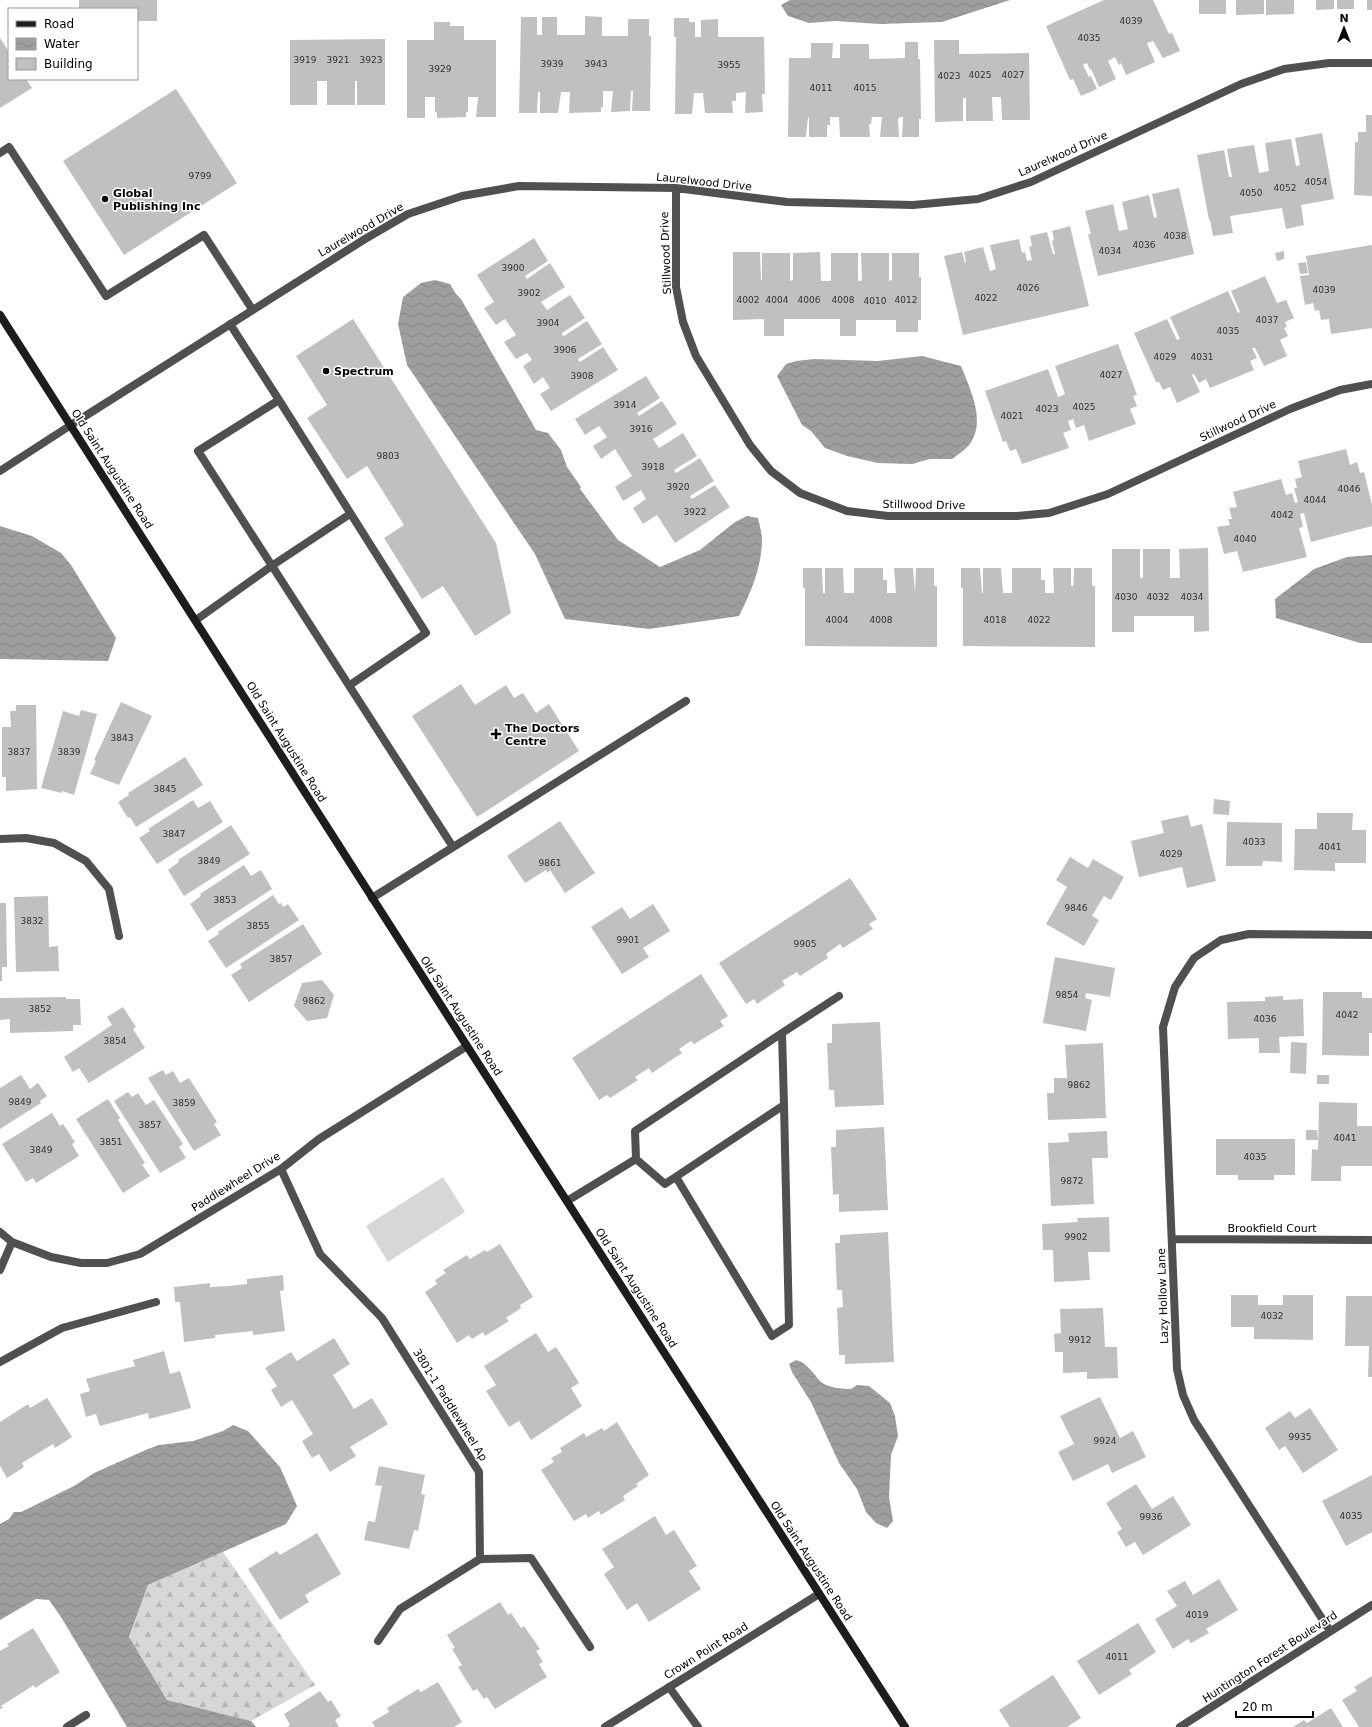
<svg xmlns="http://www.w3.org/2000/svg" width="1372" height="1727" font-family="'DejaVu Sans',sans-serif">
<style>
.forest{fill:url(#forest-firs)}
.garden{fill:#d7d7d7}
.water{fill:url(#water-waves)}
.building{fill:#c0c0c0}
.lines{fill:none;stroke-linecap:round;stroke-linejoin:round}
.service{stroke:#505050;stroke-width:8}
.minor{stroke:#505050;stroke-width:8}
.tertiary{stroke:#505050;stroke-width:8}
.secondary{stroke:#1d1d1d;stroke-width:8}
.poi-dot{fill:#000;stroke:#fff;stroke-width:1.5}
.labels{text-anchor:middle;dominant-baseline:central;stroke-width:3;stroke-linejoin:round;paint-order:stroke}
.number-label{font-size:9px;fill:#303030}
.street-label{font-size:11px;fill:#000;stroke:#fff}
.poi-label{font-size:11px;font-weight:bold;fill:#000;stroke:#fff;text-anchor:start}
</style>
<defs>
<pattern id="forest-firs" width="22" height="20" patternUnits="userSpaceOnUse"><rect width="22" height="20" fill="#d7d7d7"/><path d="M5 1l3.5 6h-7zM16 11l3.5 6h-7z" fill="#b7b7b7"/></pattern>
<pattern id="water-waves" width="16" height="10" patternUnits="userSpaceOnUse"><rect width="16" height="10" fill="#9e9e9e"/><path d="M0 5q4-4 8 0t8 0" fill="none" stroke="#868686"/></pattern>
</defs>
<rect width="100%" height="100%" fill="#fff"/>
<path class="forest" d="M223,1552l92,133 -64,36 -84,-21 -38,-62 19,-53z"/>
<path class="garden" d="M443,1177l22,35 -77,50 -22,-36z"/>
<path class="water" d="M790,0h220l-68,22 -62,2 -45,-3 -26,2 -21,-7 -7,-11z
M435,280l15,4 6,10 5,5 75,131 12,3 13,17 6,17 14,20 -1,2 38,51 42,27 40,-17 35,-28 12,-6 11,2c1,6 4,14 4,21 0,28 -11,53 -23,77l-90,13 -84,-10 -30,-65 -128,-189 -9,-41 5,-27 18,-14z
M922,356l39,10c9,23 26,56 8,79 -5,6 -12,10 -17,14h-22l-18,5 -34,-1 -31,-7 -22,-8 -14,-17 -9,-6 -25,-49 9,-12 10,-3 18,-2 64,2z
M0,526l32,10 29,17 10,12 45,73 -8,23 -108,-2z
M1372,555v88h-12l-84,-25 -1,-19 39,-30 33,-12z
M796,1360c12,3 17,14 25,22 7,6 22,7 30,7l6,-4 12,1 21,17 5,13 3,20 -7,19 -2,42 4,24 -6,7 -11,-5 -10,-11 -9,-23 -18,-26 -28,-61 -19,-30 -3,-8z
M233,1425l15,6 32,36 17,39 -11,18 -138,61 -19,52 38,63 84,21 5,6h-129l-66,-110 -12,-17 -13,-1 -36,21v-96l9,-5 5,-7h7l53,-26 20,-13 54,-24 11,-4 34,-4 30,-10z"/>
<path class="building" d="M79,0h78v21h-20v-12h-58z
M1104,0h49l16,34 3,-1 8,18 -17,7 -10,-17 -6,2 8,19 -29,13 -5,-12 -2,2 -4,-8 -2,1 -5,3 8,18 -17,8 -8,-18 -1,1 -3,-7 -4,2 6,12 2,-1 6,13 -16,7 -8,-17 -3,1 -24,-54z
M1199,0h27v14h-27z
M1236,0h28v14l-28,1z
M1266,0h28v14l-28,1z
M1316,0h18v9l-18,1z
M1337,0h17v9h-17z
M1367,0h5v10h-5z
M585,16l17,1v19h26v-17h21v17h2l-1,75h-18l1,-20h-2l-1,20 -19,1 2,-21h-10v16h-2v5l-32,1 1,-21h-9l-3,21h-18v-21h-2l-1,21h-18l2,-96h16v18h5v-18h15v18h28z
M674,18h15v4h6v15h6v-17l17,-1v18h46l1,57h-3l1,18 -18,1 1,-21 -10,1v8h-4l1,12h-28l-2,-20h-9l-2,21h-17l1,-77h-2z
M434,22h16v4h14v14h32v77h-20l2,-20h-10v15h-2v5l-29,1v-6h-2v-15h-10v21h-18v-78h27z
M0,38l9,14v27h17l6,9 -32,20z
M385,39v66h-28v-24h-2v24h-28v-24h-10v24h-27v-65z
M934,40h25v14l70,-1 1,67h-28l-1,-23h-9l1,24h-27v-23h-3v23l-28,1z
M905,42h13v17h2l1,60h-2v18h-17l1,-20h-3l-2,2 1,18h-19l2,-20h-10l-1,7h-2l1,13h-30l-1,-20h-9v8h-3v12h-18v-20h-1l-2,20h-18l1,-79h22v-15h22l-1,15h8v-14h29v15l36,-1z
M176,89l61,94 -113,72 -61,-94z
M1366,115h6v81l-18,-1 1,-53h3v-10h8z
M1322,133l12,66 -33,6 3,20 -18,4 -4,-21 -52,8 3,17 -20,3 -3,-16h-1l-12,-65 27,-5 5,27h3l-5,-28 27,-4 5,28 10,-2 -4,-28 26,-4 5,27 4,-1 -5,-27z
M1179,188l15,66 -96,22 -10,-42h3l-6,-23 28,-7 6,27 9,-2 -6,-27 27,-7 5,23 3,-1 -5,-23z
M1070,226l19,80 -126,29 -19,-79 18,-4 3,11 1,-1 -2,-10 19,-5 7,24 6,-2 -6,-24 29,-6 3,14 3,-1 2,9 5,-1 -3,-13 3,-1 -2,-10 17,-4 6,22h2l-3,-13 2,-1 -2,-9z
M534,238l14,23 -23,15 2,3 23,-16 15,24 -24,15 6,8 23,-15 15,23 -23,15v2l2,1 23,-15 15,23 -24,15 1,2 1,1 23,-15 15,23 -67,41 -11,-17 10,-6 -7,-11 -9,7 -11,-18 9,-6 -5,-7 -11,6 -12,-17 12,-7 -11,-16 -9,6 -12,-17 10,-6 -17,-27z
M1372,245v83l-41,6 -2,-15 -8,1 -2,-10 -4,1 -2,-8 -8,2 -5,-29 9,-1 -3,-19z
M1284,251v8l-7,2 -2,-8z
M733,252h27l1,28h1v-27h28v28l3,-1v-27l27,-1 1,29h10v-28h27v28h2l2,-1 -1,-27h28v28l3,-1v-27h27v24h2v43h-3v12h-22v-12h-40v16h-16v-17h-56v17h-20v-17l-31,1z
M1306,262l2,11 -8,1 -2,-11z
M1265,276l12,27 9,-3 8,18 -9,4 2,5 -3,1 4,8 -8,4 7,16 -23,10 -9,-18h-3l5,10 -7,3 4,9 -44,18 -4,-9 -7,4 -5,-9 -2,1 8,17 -23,11 -7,-16 -7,3 -4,-8h-3l-22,-49 33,-14 10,21 3,-1 -10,-22 58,-26 10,22 2,-1 -9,-21z
M353,319l143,224 15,70 -36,23 -32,-50 -21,13 -38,-61 20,-13 -37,-59 -20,13 -40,-61 20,-13 -31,-49z
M1118,344l19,51 -4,1 4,10 -7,3 6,15 -47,17 -5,-16 -8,3 -3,-9 -5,2 3,9 -8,3 6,15 -47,16 -6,-15 -6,2 -4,-10 -3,1 -18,-51 63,-22 10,28 3,-1 4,-2 -10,-28z
M646,376l14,22 -23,15 2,3 23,-15 15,23 -24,15 6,9 24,-15 14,23 -23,14 2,3 24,-15 14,23 -24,15 1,2 1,1 23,-14 15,22 -55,36 -18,-28 -14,9 -10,-16 13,-9 -5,-9 -18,11 -8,-14 17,-11 -17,-27 -14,10 -8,-13 14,-9 -8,-11 -14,9 -10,-16z
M1346,449l4,16 7,-3 3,11 4,-1 8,33v21l-61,16 -7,-29 -4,1 3,13 -4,1 8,29 -64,15 -6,-21 -13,3 -7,-27 13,-2 -2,-6h4l-3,-11 8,-1 -4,-15 48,-13 5,16 6,-2 3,10 3,-1 -4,-14h3l-2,-9 7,-2 -4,-16z
M1208,548l1,83 -15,1v-16h-60v16h-22v-83h28v29h3v-29h27v29h10l-1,-29z
M803,568h19l1,25h2v-25h18l1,25h10v-25h29v12h4v13h9l-2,-25h19l2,25 1,-25h18v18h3v61l-132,-1v-58h-2z
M961,568h19l2,25h1v-25h18l2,25h9v-25h29v12h4v13h9l-1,-25h18v18h2v7l1,-25h18v18h3v61l-132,-1v-58h-2z
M461,684l14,21 31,-20 8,13 9,-5 13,20 13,-9 30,47 -102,66 -65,-101z
M121,702l31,14 -33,69 -29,-11 6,-13 -2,-1z
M16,705h20l1,84 -31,2v-14h-4v-50h9l-1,-16h6z
M81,710l16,4 -23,81 -12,-4v2l-21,-5 22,-77 16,5z
M185,757l18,28 -67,42 -6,-10 -2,1 -10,-16 11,-7 -1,-2z
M1214,799l16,2 -1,14 -16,-1z
M193,800l5,8 12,-7 13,21 -66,42 -18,-26 11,-7 -2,-2z
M1317,813h36l-1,17h14v33h-31v8l-41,-1 1,-41h22z
M1188,815l3,12 11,-3 14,57 -29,7 -5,-21 -43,10 -8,-36 33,-8 -3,-12z
M560,821l35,52 -30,20 -15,-23 -2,3 -2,-3 -21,13 -18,-27z
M1227,822l55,1v39l-19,-1 -1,5h-36z
M231,825l19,29 -66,42 -16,-26 11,-8 -1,-2z
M1070,857l18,11 5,-9 31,18 -13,23 -7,-4 -12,20 7,4 -15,26 -38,-22 21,-37 -11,-7z
M244,865l7,11 10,-6 11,19 -65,42 -17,-27 11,-8 -1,-2z
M850,878l27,41 -8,5 4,5 -30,19 -3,-4 -14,10 2,4 -28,18 -3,-4 -15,9 3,4 -28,19 -3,-5 -8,5 -27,-41z
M273,895l6,9 2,-1 2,4 5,-3 11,16 -73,48 -18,-27 11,-7 -1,-2z
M48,896l1,51 9,-1 1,25 -43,1 -2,-75z
M0,903h6l1,64h-5v14h-2z
M653,904l17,27 -27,17 6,9 -27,17 -31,-47 31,-20 8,12z
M303,924l19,30 -73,48 -18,-27 11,-7 -2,-4z
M1055,957l60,11 -5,29 -24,-4 -1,5 7,2 -6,31 -43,-8z
M701,974l27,42 -8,5 4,5 -30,18 -3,-3 -12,8 3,4 -30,20 -3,-5 -14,9 3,3 -28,18 -3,-3 -8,5 -27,-42z
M322,980l12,15 -7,23 -20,3 -13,-15 8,-23z
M1323,992h39v6h10v35h-3v23l-47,-1z
M1283,996v4l20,-1 1,37 -25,1 1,16h-21v-15l-31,1 -1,-37 38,-1v-4z
M66,997v2h14l1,26h-8v6l-63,2v-14l-10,1v-22z
M123,1007l13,20 -3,2 12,19 -56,35 -10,-15 -6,4 -9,-15 48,-32 -5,-8z
M880,1022l4,83 -49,2 -1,-17h-5l-2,-47h5v-19z
M1291,1042l16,1 -1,31 -16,-1z
M1103,1043l3,75 -58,2 -1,-27h7v-15h13l-2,-33z
M163,1070l3,5 7,-4 7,12 9,-5 28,44 -3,2 7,11 -27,16 -46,-73z
M21,1075l9,14 8,-6 9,13 -7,5 1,2 -41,26v-41z
M1317,1075h12v9h-12z
M128,1092l4,5 6,-4 8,12 8,-5 29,44 -4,3 7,11 -26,15 -46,-72z
M108,1099l12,19 -2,2 27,43 -3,2 8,11 -27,17 -47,-74z
M1319,1102l38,1v23h15v40h-31v15h-30l1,-32 6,1z
M52,1113l8,13 3,-2 12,18 -3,2 7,12 -43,27 -3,-5 -7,4 -24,-38z
M884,1127l4,83 -49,2v-18l-6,1 -2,-48h5v-17z
M1306,1130h11l1,10h-12z
M1107,1131l1,27h-16l2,46 -43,2 -3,-63 21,-1 -1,-9z
M1216,1139h79v36h-21v5h-36v-5h-22z
M1109,1217l1,35h-22l2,28 -36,2 -1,-32h-10l-1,-26 36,-2 -1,-4z
M888,1232l6,130 -49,2v-9h-6l-2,-47 6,-1 -1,-17h-5l-2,-47h5v-8z
M500,1244l33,53 -13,8 1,3 -15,10 3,3 -24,15 -2,-4 -11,7 -3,-4 -12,8 -32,-51 12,-8 -2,-4 11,-7 -3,-3 24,-15 3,4 15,-9 2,2z
M283,1275l1,15 -4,1 5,40 -32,4v-4l-38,4v3l-31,4 -4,-40h-5l-1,-15 36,-4v4l19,-1 18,-2v-5z
M1231,1295h27v10h25v-10h30v45l-59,-1v-12h-23z
M1346,1296h26v81h-4l1,-31h-24z
M1103,1308l2,39h12l1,31 -31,1v-7l-24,1v-21h-8l-1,-18 7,-1 -1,-24z
M536,1333l12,19 8,-5 12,18 11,18 -8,5 11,18 -51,34 -12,-19 -10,6 -23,-36 10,-6 -12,-19z
M334,1338l16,26 -17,11 21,34 18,-11 16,26 -38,23 6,9 -26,16 -11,-18 -7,4 -10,-17 11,-7 -21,-34 -11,7 -10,-17 6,-4 -12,-18 26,-16 6,9z
M164,1351l6,23 10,-3 11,37 -42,11 -1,-6 -48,13 -4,-12 -10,3 -6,-23 10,-3 -4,-12 49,-13 -2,-6z
M1100,1397l20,41 13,-7 13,26 -34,16 -4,-9 -35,17 -15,-29 16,-8 -14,-28z
M47,1398l25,39 -17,11 -2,-4 -31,19 2,4 -17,11 -7,-12v-44l28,-18 2,4z
M1310,1408l28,42 -35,23 -18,-27 -6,4 -14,-22 25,-17 5,7z
M617,1422l32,53 -13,9 2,2 -15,10 2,4 -24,15 -2,-4 -11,7 -2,-4 -12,7 -33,-51 13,-8 -3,-4 11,-6 -2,-4 24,-15 2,4 16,-9 2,3z
M379,1466l46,9 -4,19 4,1 -7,36 -4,-1 -5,19 -45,-9 4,-19 7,1 7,-36 -7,-1z
M1372,1475v57l-26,14 -24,-45z
M1136,1484l16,25 21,-13 18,29 -48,30 -8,-13 -9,5 -9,-15 5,-3 -16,-26z
M655,1516l11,19 8,-5 23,36 -8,5 12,18 -52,33 -12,-19 -10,7 -23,-36 10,-7 -12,-18z
M317,1533l24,41 -36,21 4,7 -29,18 -32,-51 29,-18 3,4z
M1219,1579l19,31 -32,19 3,4 -18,10 -3,-4 -15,10 -18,-30 22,-13 -10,-15 18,-10 8,14z
M500,1602l8,13 3,-2 10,15 3,-2 16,23 -4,2 7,11 -4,2 8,13 -52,32 -8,-12 -3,2 -7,-10 -4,2 -15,-24 4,-2 -10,-16 3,-1 -8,-13z
M1138,1623l18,29 -27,18 3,4 -33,21 -22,-34z
M33,1628l27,44 -25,16 -1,-3 -33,21 2,2 -3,1v-58l9,-5 -2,-2z
M1053,1675l28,43 -14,9h-57l-11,-17z
M1372,1676v51h-13l-17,-27 15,-9 -3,-4z
M438,1682l24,40 -8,5h-79l-3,-5 17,-10 -2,-4 31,-19 3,3z
M320,1691l8,11 3,-2 10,16 -6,4 4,7h-52l3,-2 -6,-11z
M1331,1708l12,19h-50l11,-7 3,3z"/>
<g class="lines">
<path class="service" d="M0,153l9,-6 97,149 98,-61 48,74
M230,324l49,76
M0,471l71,-46
M196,620l77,-55 77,-51
M350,685l76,-52 -147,-233 -81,51 255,396
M372,898l314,-197
M782,1033l57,-37
M636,1159l-1,-28 147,-98 2,72
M567,1201l69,-42 29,25 119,-79 5,220 -17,11 -96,-159
M669,1687l29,40"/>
<path class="minor" d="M676,188v99l7,35 13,34 54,89 21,26 29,22 47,18 41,5h129l32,-3 59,-19 182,-85 50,-19 32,-6
M71,425l294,-186 43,-25 54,-18 57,-10 157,2 111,14 126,3 65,-6 53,-17 210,-98 43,-15 45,-6h43
M0,839l26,-1 28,5 32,18 23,28 10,47
M281,1169l39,85 62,64 97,154 1,87
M0,1232l12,10 39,15 30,6h26l33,-9 141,-85 38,-30 148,-93
M1172,1239l200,1
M0,1270l12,-28
M0,1362l62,-34 94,-26
M480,1559l51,-1 59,89
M1330,1631l-136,-211 -11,-25 -6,-26 -14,-342 12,-40 19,-29 27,-18 28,-6 123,1
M378,1641l22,-32 80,-50
M67,1727l19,-12
M1180,1727l192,-122"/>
<path class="tertiary" d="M605,1727l214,-133"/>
<path class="secondary" d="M0,315l467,731 438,681"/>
</g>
<g class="poi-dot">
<circle cx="105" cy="199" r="4"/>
<circle cx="326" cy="371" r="4"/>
<path d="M494 728h4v4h4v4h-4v4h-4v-4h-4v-4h4z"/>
</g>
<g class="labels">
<g class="number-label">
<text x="1131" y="21">4039</text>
<text x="1089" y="38">4035</text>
<text x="305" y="60">3919</text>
<text x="338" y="60">3921</text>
<text x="371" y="60">3923</text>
<text x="552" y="64">3939</text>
<text x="596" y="64">3943</text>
<text x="729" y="65">3955</text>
<text x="440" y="69">3929</text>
<text x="980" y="75">4025</text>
<text x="1013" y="75">4027</text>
<text x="949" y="76">4023</text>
<text x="821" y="88">4011</text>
<text x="865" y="88">4015</text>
<text x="200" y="176">9799</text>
<text x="1316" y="182">4054</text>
<text x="1285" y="188">4052</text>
<text x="1251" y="193">4050</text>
<text x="1175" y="236">4038</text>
<text x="1144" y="245">4036</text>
<text x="1110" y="251">4034</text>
<text x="513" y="268">3900</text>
<text x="1028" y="288">4026</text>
<text x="1324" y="290">4039</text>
<text x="529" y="293">3902</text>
<text x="986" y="298">4022</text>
<text x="748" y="300">4002</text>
<text x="777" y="300">4004</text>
<text x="809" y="300">4006</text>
<text x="843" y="300">4008</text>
<text x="906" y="300">4012</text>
<text x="875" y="301">4010</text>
<text x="1267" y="320">4037</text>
<text x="548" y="323">3904</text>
<text x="1228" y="331">4035</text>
<text x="565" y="350">3906</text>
<text x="1165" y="357">4029</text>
<text x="1202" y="357">4031</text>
<text x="1111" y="375">4027</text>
<text x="582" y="376">3908</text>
<text x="625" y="405">3914</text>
<text x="1084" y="407">4025</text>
<text x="1047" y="409">4023</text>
<text x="1012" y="416">4021</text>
<text x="641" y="429">3916</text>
<text x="388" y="456">9803</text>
<text x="653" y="467">3918</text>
<text x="678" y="487">3920</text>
<text x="1349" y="489">4046</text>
<text x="1315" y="500">4044</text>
<text x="695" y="512">3922</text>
<text x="1282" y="515">4042</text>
<text x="1245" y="539">4040</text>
<text x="1126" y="597">4030</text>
<text x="1158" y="597">4032</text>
<text x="1192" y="597">4034</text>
<text x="837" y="620">4004</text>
<text x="881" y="620">4008</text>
<text x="995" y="620">4018</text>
<text x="1039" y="620">4022</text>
<text x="122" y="738">3843</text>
<text x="19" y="752">3837</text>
<text x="69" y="752">3839</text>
<text x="165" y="789">3845</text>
<text x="174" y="834">3847</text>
<text x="1254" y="842">4033</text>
<text x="1330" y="847">4041</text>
<text x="1171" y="854">4029</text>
<text x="209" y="861">3849</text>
<text x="550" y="863">9861</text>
<text x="225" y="900">3853</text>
<text x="1076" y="908">9846</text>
<text x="32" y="921">3832</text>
<text x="258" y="926">3855</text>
<text x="628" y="940">9901</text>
<text x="805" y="944">9905</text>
<text x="281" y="959">3857</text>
<text x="1067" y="995">9854</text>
<text x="314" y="1001">9862</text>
<text x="40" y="1009">3852</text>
<text x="1347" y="1015">4042</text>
<text x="1265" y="1019">4036</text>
<text x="115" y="1041">3854</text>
<text x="1079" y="1085">9862</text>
<text x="20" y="1102">9849</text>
<text x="184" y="1103">3859</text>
<text x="150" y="1125">3857</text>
<text x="1345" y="1138">4041</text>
<text x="111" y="1142">3851</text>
<text x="41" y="1150">3849</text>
<text x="1255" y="1157">4035</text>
<text x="1072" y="1181">9872</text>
<text x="1076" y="1237">9902</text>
<text x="1272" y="1316">4032</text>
<text x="1080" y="1340">9912</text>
<text x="1300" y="1437">9935</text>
<text x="1105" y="1441">9924</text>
<text x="1351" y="1516">4035</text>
<text x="1151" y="1517">9936</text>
<text x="1197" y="1615">4019</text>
<text x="1117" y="1657">4011</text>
</g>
<g class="street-label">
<text transform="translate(1063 154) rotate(-24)">Laurelwood Drive</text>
<text transform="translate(704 182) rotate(6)">Laurelwood Drive</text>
<text transform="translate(361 230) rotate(-30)">Laurelwood Drive</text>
<text transform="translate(666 253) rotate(-92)">Stillwood Drive</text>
<text transform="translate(1238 421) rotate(-25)">Stillwood Drive</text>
<text transform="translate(112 469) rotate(57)">Old Saint Augustine Road</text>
<text transform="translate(924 505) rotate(1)">Stillwood Drive</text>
<text transform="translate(286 742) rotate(58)">Old Saint Augustine Road</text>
<text transform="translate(461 1016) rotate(57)">Old Saint Augustine Road</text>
<text transform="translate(236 1182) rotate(-32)">Paddlewheel Drive</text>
<text x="1272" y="1228">Brookfield Court</text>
<text transform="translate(636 1288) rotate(57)">Old Saint Augustine Road</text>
<text transform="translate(1163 1296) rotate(-92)">Lazy Hollow Lane</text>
<text transform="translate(450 1405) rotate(58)">3801-1 Paddlewheel Ap</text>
<text transform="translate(811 1561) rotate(57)">Old Saint Augustine Road</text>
<text transform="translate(706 1651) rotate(-32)">Crown Point Road</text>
<text transform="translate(1270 1657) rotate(-33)">Huntington Forest Boulevard</text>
</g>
<g class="poi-label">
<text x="113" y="193">Global<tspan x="113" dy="13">Publishing Inc</tspan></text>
<text x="334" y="371">Spectrum</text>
<text x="505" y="728">The Doctors<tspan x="505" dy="13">Centre</tspan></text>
</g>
</g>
<rect x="8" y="8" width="130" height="72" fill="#ffffff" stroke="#999999"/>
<rect x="16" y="21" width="20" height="6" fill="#1d1d1d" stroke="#999999"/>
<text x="44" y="28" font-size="12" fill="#000000">Road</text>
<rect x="16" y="38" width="20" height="12" fill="url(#water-waves)" stroke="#999999"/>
<text x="44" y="48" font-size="12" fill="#000000">Water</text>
<rect x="16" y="58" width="20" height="12" fill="#c0c0c0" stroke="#999999"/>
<text x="44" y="68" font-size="12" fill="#000000">Building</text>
<g transform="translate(1344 28)" stroke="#ffffff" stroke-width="3" paint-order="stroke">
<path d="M0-3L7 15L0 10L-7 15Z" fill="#000000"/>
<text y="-6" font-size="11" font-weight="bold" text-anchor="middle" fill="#000000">N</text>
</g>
<path d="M1236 1711v6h77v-6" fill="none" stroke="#000000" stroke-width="2"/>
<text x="1242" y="1711" font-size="12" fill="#000000" stroke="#ffffff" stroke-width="3" paint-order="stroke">20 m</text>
</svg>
